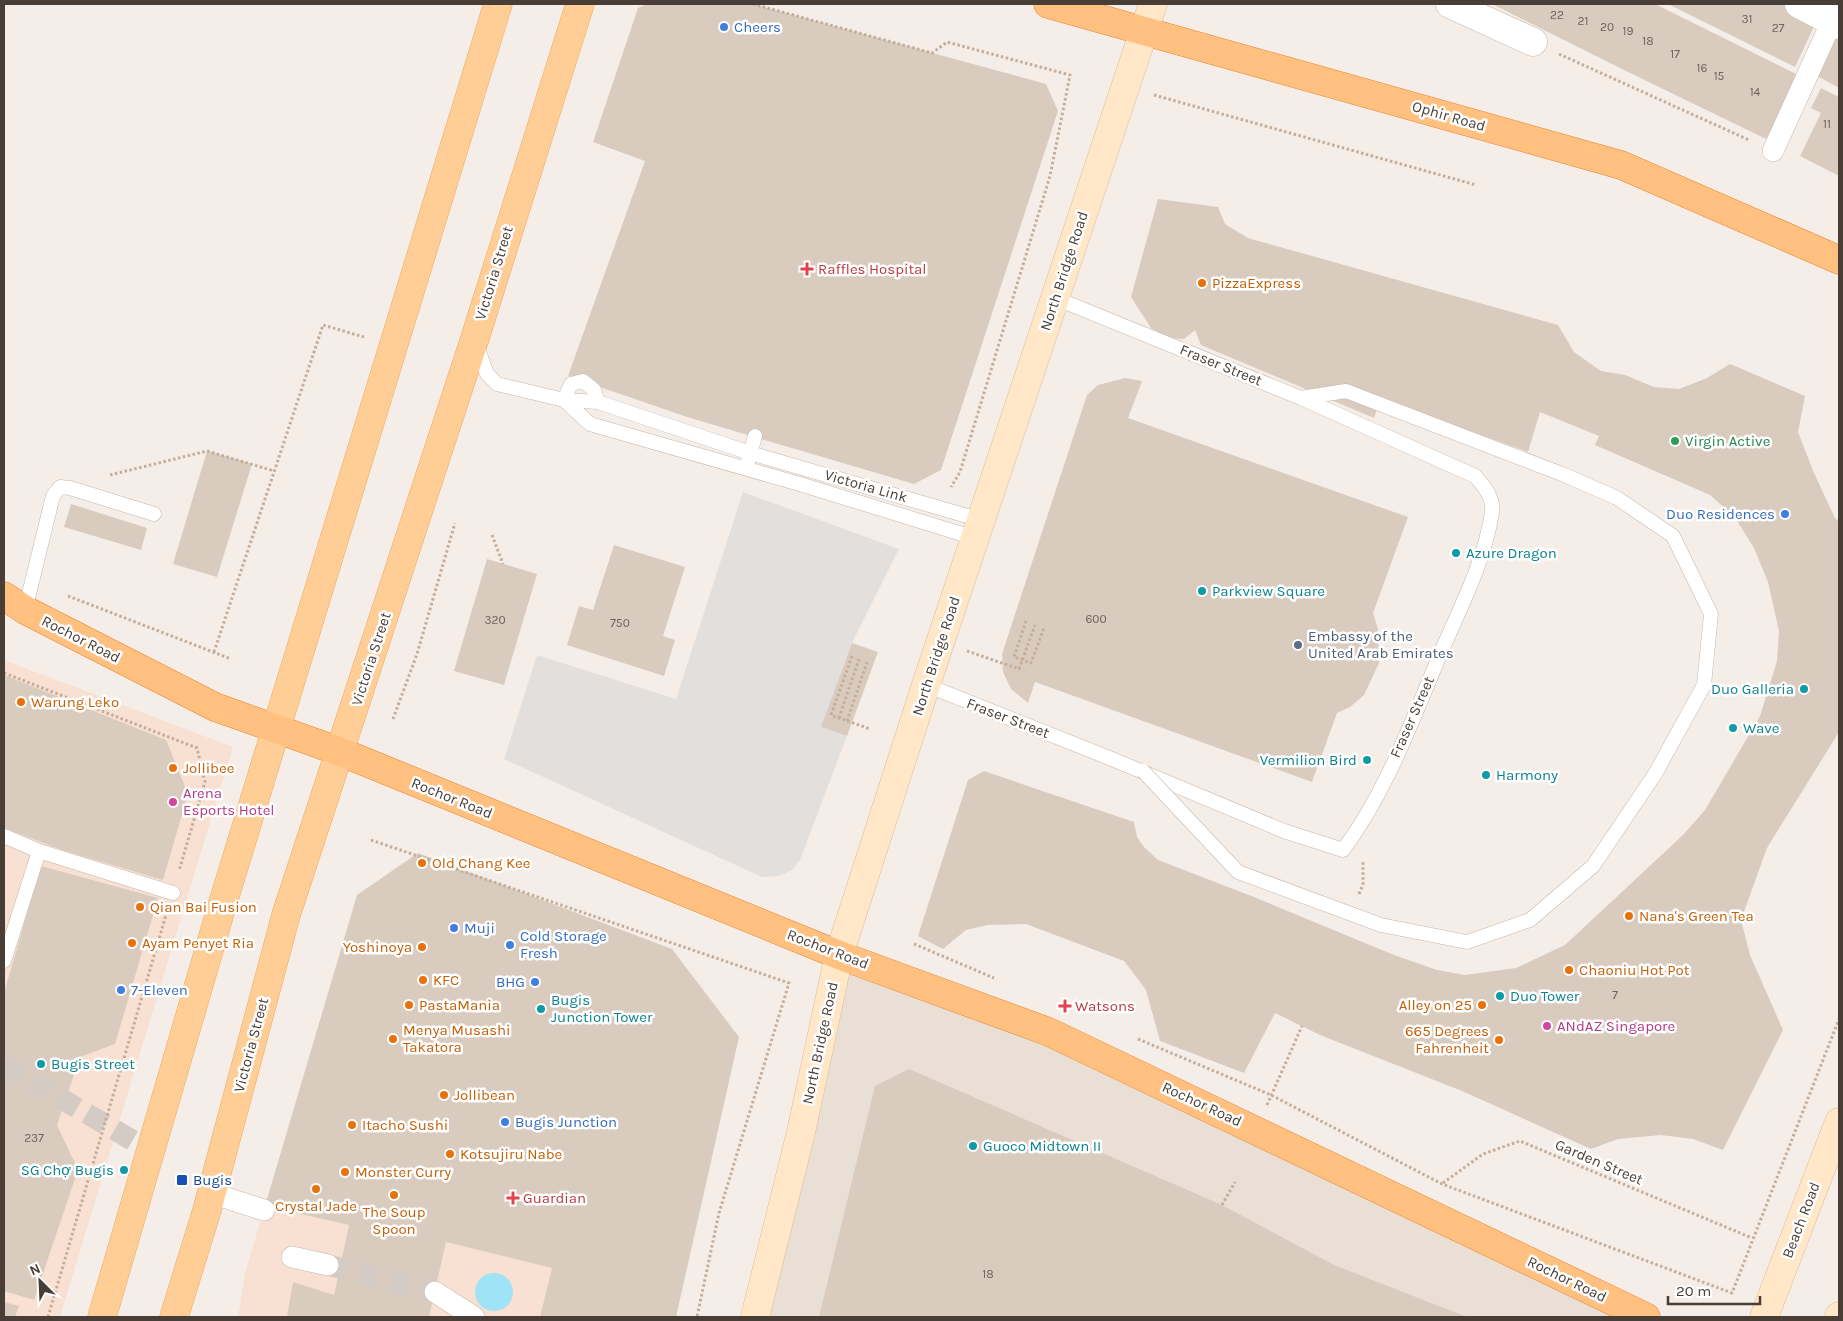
<svg xmlns="http://www.w3.org/2000/svg" width="1843" height="1321" font-family="Karla,sans-serif">
<style>
.residential{fill:#e9dfd5}
.commercial{fill:#f8e1d2}
.parking{fill:#e3dfdd}
.water{fill:#a0e2f6}
.building{fill:#dacbbf}
.lines{fill:none;stroke-linecap:round;stroke-linejoin:round}
.pedestrian-tunnel{stroke:#d3cbc4;stroke-width:21;stroke-dasharray:21 11;stroke-linecap:butt}
.service-casing{stroke:#c4b7ac;stroke-width:15}
.pedestrian-casing{stroke:#c4b7ac;stroke-width:22}
.minor-casing{stroke:#c4b7ac;stroke-width:29}
.secondary-casing{stroke:#dbbc96;stroke-width:29}
.primary-casing{stroke:#eca85e;stroke-width:29}
.trunk-casing{stroke:#e8822e;stroke-width:29}
.path{stroke:#c4ad99;stroke-width:3;stroke-dasharray:2.5 2.5;stroke-linecap:butt}
.service{stroke:#fff;stroke-width:14}
.pedestrian{stroke:#fff;stroke-width:21}
.minor{stroke:#fff;stroke-width:28}
.secondary{stroke:#ffe7c8;stroke-width:28}
.primary{stroke:#ffce97;stroke-width:28}
.trunk{stroke:#ffc080;stroke-width:28}
.service-bridge-casing{stroke:#c4b7ac;stroke-width:15;stroke-linecap:butt}
.service-bridge{stroke:#fff;stroke-width:14}
.shop-dot{fill:#3f7fe0;stroke:#fff;stroke-width:2}
.health-dot{fill:#e0444e;stroke:#fff;stroke-width:2}
.food-dot{fill:#e8710a;stroke:#fff;stroke-width:2}
.leisure-dot{fill:#2e9e5b;stroke:#fff;stroke-width:2}
.culture-dot{fill:#0f9aa8;stroke:#fff;stroke-width:2}
.service-dot{fill:#5c6f8a;stroke:#fff;stroke-width:2}
.hotel-dot{fill:#d1479c;stroke:#fff;stroke-width:2}
.transit-dot{fill:#1a4fb4;stroke:#fff;stroke-width:2}
.labels{text-anchor:middle;dominant-baseline:central;stroke-width:5;stroke-linejoin:round;paint-order:stroke}
.number-label{font-size:12px;fill:#6d6158}
.shop-label{font-size:15px;fill:#366cbe;stroke:#fff;text-anchor:start}
.street-label{font-size:15px;fill:#493e36;stroke:#fff}
.health-label{font-size:15px;fill:#be3a42;stroke:#fff;text-anchor:start}
.food-label{font-size:15px;fill:#c56008;stroke:#fff;text-anchor:start}
.leisure-label{font-size:15px;fill:#27864d;stroke:#fff;text-anchor:start}
.culture-label{font-size:15px;fill:#0d838f;stroke:#fff;text-anchor:start}
.service-label{font-size:15px;fill:#4e5e75;stroke:#fff;text-anchor:start}
.hotel-label{font-size:15px;fill:#b23c85;stroke:#fff;text-anchor:start}
.transit-label{font-size:15px;fill:#164399;stroke:#fff;text-anchor:start}
</style>
<rect width="100%" height="100%" fill="#f5eee8"/>
<path class="residential" d="M839,955l64,23 744,339h-892z"/>
<path class="commercial" d="M4,660l229,87 -173,570h-56z
M265,1206l84,19 -15,70 95,21 17,-74 106,26 -12,49h-302l7,-44z"/>
<path class="parking" d="M743,492l156,57 -47,94 -30,84 25,9 -47,124 -8,10 -13,6 -17,1 -258,-118 33,-104 139,44z"/>
<path class="water" d="M475 1292a19 19 0 1 1 38 0a19 19 0 1 1-38 0Z"/>
<path class="building" d="M647,4h106l293,80 12,27 -117,359 -27,14 -227,-67 -119,-41 77,-215 -52,-19 45,-134z
M1495,4h160l143,71 -32,64 -144,-70 -128,-64z
M1668,4h121l28,16 -22,47z
M1839,31v57l-25,-14z
M1821,88l18,9v79l-39,-20 21,-43 -10,-5z
M1158,199l60,8 7,17 23,14 310,87 16,27 27,19 24,4 29,12 25,2 28,-11 23,-14 75,32 -7,36 16,41 21,45 4,3v211l-72,116 -26,72 9,35 33,75 -60,120 -30,-11 -32,-4 -43,4 -27,10 -129,-58 -142,-56 -45,-22 -31,60 -84,-32 -14,-51 -22,-29 -98,-37 -38,1 -22,5 -23,19 -25,-13 50,-156 16,-9 150,51 3,15 7,10 14,13 96,37 140,58 43,15 28,5 51,-7 49,-23 118,-110 22,-25 55,-94 17,-55 2,-30 -11,-49 -14,-34 -20,-32 -24,-21 -115,-50 4,-9 -59,-24 -12,40 -147,-53 -7,19 -173,-73 -6,-15 -11,9 -16,-1 -17,-10 -20,-31z
M1125,378l17,3 -14,37 280,99 -35,96 5,16 1,34 -15,32 -14,12 -13,6 -25,69 -277,-100 -7,21 -17,-14 -8,-17 -1,-18 85,-259 11,-10z
M207,451l45,13 -35,113 -44,-13z
M71,504l76,24 -6,22 -77,-23z
M614,545l71,22 -22,69 12,4 -11,36 -97,-31 12,-39 14,4z
M487,559l50,15 -33,111 -50,-14z
M852,643l26,9 -31,84 -26,-9z
M4,675l162,65 22,54 -25,86 -101,-30 -58,-22z
M418,853l254,96 67,88 -63,280h-136l12,-49 -106,-26 -17,75h-142l6,-35 41,13 15,-70 -84,-19 92,-311z
M41,866l117,32 -43,146 -35,13 -23,68 21,45 -44,130 -30,-9v-298z
M909,1069l313,136 112,60 133,52h-648l56,-231z
M4,1302l15,4 -4,11h-11z"/>
<g class="lines">
<path class="pedestrian-tunnel" d="M4,1065l145,85
M328,1265l107,27"/>
<defs>
<path id="service" d="M1832,21l7,-17
M476,344l11,30 10,10 67,16 34,2 152,51 231,67
M1301,398l45,-7 216,83
M598,402l-4,-12 -11,-9 -12,3 -7,16 26,24 213,61 172,53
M748,461l7,-25
M25,610l28,-114 7,-9 10,1 84,26
M926,685l181,72 177,74 59,19c44,-59 70,-132 99,-200 19,-44 43,-90 50,-138 2,-14 -8,-26 -17,-36l-174,-78 -246,-100
M4,836l35,15 134,42
M4,961l35,-110"/>
<path id="pedestrian" d="M1773,151l59,-130
M211,1193l53,17
M292,1257l36,8
M435,1292l39,25"/>
<path id="minor" d="M1450,4l83,38
M1799,4l40,21"/>
<path id="secondary" d="M755,1317l46,-185 38,-177 87,-270 227,-681
M1764,1317l75,-195
M1839,1317v-1"/>
<path id="primary" d="M102,1317l119,-408 277,-905
M174,1317l33,-107 79,-295 189,-577 105,-334"/>
<path id="trunk" d="M1048,4l573,161 218,95
M4,596l21,14 190,97 126,45 498,203 210,77 597,285"/>
</defs>
<use href="#service" class="service-casing"/>
<use href="#pedestrian" class="pedestrian-casing"/>
<use href="#minor" class="minor-casing"/>
<use href="#secondary" class="secondary-casing"/>
<use href="#primary" class="primary-casing"/>
<use href="#trunk" class="trunk-casing"/>
<path class="path" d="M753,4l179,49 15,-11 123,33 -20,101 -90,296 -9,15
M1559,54l190,86
M1154,95l322,90
M110,475l97,-24 67,20
M492,535l11,29
M68,596l163,63
M1026,621l-12,36 17,6 13,-35
M967,651l52,18 16,-44
M214,652l109,-327 41,12
M852,656l-21,59 39,14
M4,673l193,75 8,34 -26,89
M839,718l20,-59
M393,719l24,-65 38,-131
M847,721l20,-59
M371,840l418,143 -70,230 -22,104
M1359,894l4,-9v-24
M914,944l80,34
M1138,1039l133,56 171,89 290,109 107,-274
M1267,1105l35,-79
M1443,1183l40,-29 37,-13 232,97
M1222,1205l13,-23
M48,1317l118,-402"/>
<use href="#service" class="service"/>
<use href="#pedestrian" class="pedestrian"/>
<use href="#minor" class="minor"/>
<use href="#secondary" class="secondary"/>
<use href="#primary" class="primary"/>
<use href="#trunk" class="trunk"/>
<defs>
<path id="service-bridge" d="M1143,771l95,101 143,53 86,17 63,-22 63,-54 62,-92 49,-89 7,-71 -38,-78 -56,-38 -55,-24"/>
</defs>
<use href="#service-bridge" class="service-bridge-casing"/>
<use href="#service-bridge" class="service-bridge"/>
</g>
<g class="shop-dot">
<circle cx="724" cy="27" r="5"/>
<circle cx="1785" cy="514" r="5"/>
<circle cx="454" cy="928" r="5"/>
<circle cx="510" cy="945" r="5"/>
<circle cx="535" cy="982" r="5"/>
<circle cx="121" cy="990" r="5"/>
<circle cx="505" cy="1122" r="5"/>
</g>
<g class="health-dot">
<path d="M804.5 261.5h5v5h5v5h-5v5h-5v-5h-5v-5h5z"/>
<path d="M1062.5 998.5h5v5h5v5h-5v5h-5v-5h-5v-5h5z"/>
<path d="M510.5 1190.5h5v5h5v5h-5v5h-5v-5h-5v-5h5z"/>
</g>
<g class="food-dot">
<circle cx="1202" cy="283" r="5"/>
<circle cx="21" cy="702" r="5"/>
<circle cx="173" cy="768" r="5"/>
<circle cx="422" cy="863" r="5"/>
<circle cx="140" cy="907" r="5"/>
<circle cx="1629" cy="916" r="5"/>
<circle cx="132" cy="943" r="5"/>
<circle cx="422" cy="947" r="5"/>
<circle cx="1569" cy="970" r="5"/>
<circle cx="423" cy="980" r="5"/>
<circle cx="409" cy="1005" r="5"/>
<circle cx="1482" cy="1005" r="5"/>
<circle cx="393" cy="1039" r="5"/>
<circle cx="1499" cy="1040" r="5"/>
<circle cx="444" cy="1095" r="5"/>
<circle cx="352" cy="1125" r="5"/>
<circle cx="450" cy="1154" r="5"/>
<circle cx="345" cy="1172" r="5"/>
<circle cx="316" cy="1189" r="5"/>
<circle cx="394" cy="1195" r="5"/>
</g>
<circle class="leisure-dot" cx="1675" cy="441" r="5"/>
<g class="culture-dot">
<circle cx="1456" cy="553" r="5"/>
<circle cx="1202" cy="591" r="5"/>
<circle cx="1804" cy="689" r="5"/>
<circle cx="1733" cy="728" r="5"/>
<circle cx="1367" cy="760" r="5"/>
<circle cx="1486" cy="775" r="5"/>
<circle cx="1500" cy="996" r="5"/>
<circle cx="541" cy="1009" r="5"/>
<circle cx="41" cy="1064" r="5"/>
<circle cx="973" cy="1146" r="5"/>
<circle cx="124" cy="1170" r="5"/>
</g>
<circle class="service-dot" cx="1298" cy="645" r="5"/>
<g class="hotel-dot">
<circle cx="173" cy="802" r="5"/>
<circle cx="1547" cy="1026" r="5"/>
</g>
<rect class="transit-dot" x="176" y="1174" width="12" height="12" rx="2.5"/>
<g class="labels">
<g class="number-label">
<text x="1557" y="15">22</text>
<text x="1747" y="19">31</text>
<text x="1583" y="21">21</text>
<text x="1607" y="27">20</text>
<text x="1778" y="28">27</text>
<text x="1628" y="31">19</text>
<text x="1648" y="41">18</text>
<text x="1675" y="54">17</text>
<text x="1702" y="68">16</text>
<text x="1719" y="76">15</text>
<text x="1755" y="92">14</text>
<text x="1827" y="124">11</text>
<text x="1096" y="619">600</text>
<text x="495" y="620">320</text>
<text x="620" y="623">750</text>
<text x="1615" y="995">7</text>
<text x="34" y="1138">237</text>
<text x="988" y="1274">18</text>
</g>
<g class="shop-label">
<text x="734" y="27">Cheers</text>
<text x="1775" y="514" text-anchor="end">Duo Residences</text>
<text x="464" y="928">Muji</text>
<text x="520" y="936">Cold Storage<tspan x="520" dy="17">Fresh</tspan></text>
<text x="525" y="982" text-anchor="end">BHG</text>
<text x="131" y="990">7-Eleven</text>
<text x="515" y="1122">Bugis Junction</text>
</g>
<g class="street-label">
<text transform="translate(1449 116) rotate(16)">Ophir Road</text>
<text transform="translate(1064 271) rotate(-72)">North Bridge Road</text>
<text transform="translate(494 273) rotate(-73)">Victoria Street</text>
<text transform="translate(1221 365) rotate(22)">Fraser Street</text>
<text transform="translate(866 486) rotate(16)">Victoria Link</text>
<text transform="translate(81 639) rotate(27)">Rochor Road</text>
<text transform="translate(936 656) rotate(-72)">North Bridge Road</text>
<text transform="translate(371 659) rotate(-72)">Victoria Street</text>
<text transform="translate(1412 717) rotate(-66)">Fraser Street</text>
<text transform="translate(1008 718) rotate(21)">Fraser Street</text>
<text transform="translate(452 798) rotate(22)">Rochor Road</text>
<text transform="translate(828 949) rotate(21)">Rochor Road</text>
<text transform="translate(820 1043) rotate(-78)">North Bridge Road</text>
<text transform="translate(251 1045) rotate(-75)">Victoria Street</text>
<text transform="translate(1202 1104) rotate(25)">Rochor Road</text>
<text transform="translate(1599 1162) rotate(23)">Garden Street</text>
<text transform="translate(1801 1220) rotate(-69)">Beach Road</text>
<text transform="translate(1567 1279) rotate(26)">Rochor Road</text>
</g>
<g class="health-label">
<text x="818" y="269">Raffles Hospital</text>
<text x="1075" y="1006">Watsons</text>
<text x="523" y="1198">Guardian</text>
</g>
<g class="food-label">
<text x="1212" y="283">PizzaExpress</text>
<text x="31" y="702">Warung Leko</text>
<text x="183" y="768">Jollibee</text>
<text x="432" y="863">Old Chang Kee</text>
<text x="150" y="907">Qian Bai Fusion</text>
<text x="1639" y="916">Nana's Green Tea</text>
<text x="142" y="943">Ayam Penyet Ria</text>
<text x="412" y="947" text-anchor="end">Yoshinoya</text>
<text x="1579" y="970">Chaoniu Hot Pot</text>
<text x="433" y="980">KFC</text>
<text x="419" y="1005">PastaMania</text>
<text x="1472" y="1005" text-anchor="end">Alley on 25</text>
<text x="403" y="1030">Menya Musashi<tspan x="403" dy="17">Takatora</tspan></text>
<text x="1489" y="1031" text-anchor="end">665 Degrees<tspan x="1489" dy="17">Fahrenheit</tspan></text>
<text x="454" y="1095">Jollibean</text>
<text x="362" y="1125">Itacho Sushi</text>
<text x="460" y="1154">Kotsujiru Nabe</text>
<text x="355" y="1172">Monster Curry</text>
<text x="316" y="1206" text-anchor="middle">Crystal Jade</text>
<text x="394" y="1212" text-anchor="middle">The Soup<tspan x="394" dy="17">Spoon</tspan></text>
</g>
<g class="leisure-label">
<text x="1685" y="441">Virgin Active</text>
</g>
<g class="culture-label">
<text x="1466" y="553">Azure Dragon</text>
<text x="1212" y="591">Parkview Square</text>
<text x="1794" y="689" text-anchor="end">Duo Galleria</text>
<text x="1743" y="728">Wave</text>
<text x="1357" y="760" text-anchor="end">Vermilion Bird</text>
<text x="1496" y="775">Harmony</text>
<text x="1510" y="996">Duo Tower</text>
<text x="551" y="1000">Bugis<tspan x="551" dy="17">Junction Tower</tspan></text>
<text x="51" y="1064">Bugis Street</text>
<text x="983" y="1146">Guoco Midtown II</text>
<text x="114" y="1170" text-anchor="end">SG Chợ Bugis</text>
</g>
<g class="service-label">
<text x="1308" y="636">Embassy of the<tspan x="1308" dy="17">United Arab Emirates</tspan></text>
</g>
<g class="hotel-label">
<text x="183" y="793">Arena<tspan x="183" dy="17">Esports Hotel</tspan></text>
<text x="1557" y="1026">ANdAZ Singapore</text>
</g>
<g class="transit-label">
<text x="193" y="1180">Bugis</text>
</g>
</g>
<rect width="1843" height="1321" fill="none" stroke="#493e36" stroke-width="10"/>
<g transform="translate(40 1281) rotate(336)" stroke="#ffffff" stroke-width="4" paint-order="stroke">
<path d="M0-4L9 19L0 12L-9 19Z" fill="#493e36"/>
<text y="-8" font-size="14" font-weight="bold" text-anchor="middle" fill="#493e36">N</text>
</g>
<path d="M1668 1296v8h92v-8" fill="none" stroke="#493e36" stroke-width="2.5"/>
<text x="1676" y="1296" font-size="15" fill="#493e36" stroke="#ffffff" stroke-width="4" paint-order="stroke">20 m</text>
</svg>
